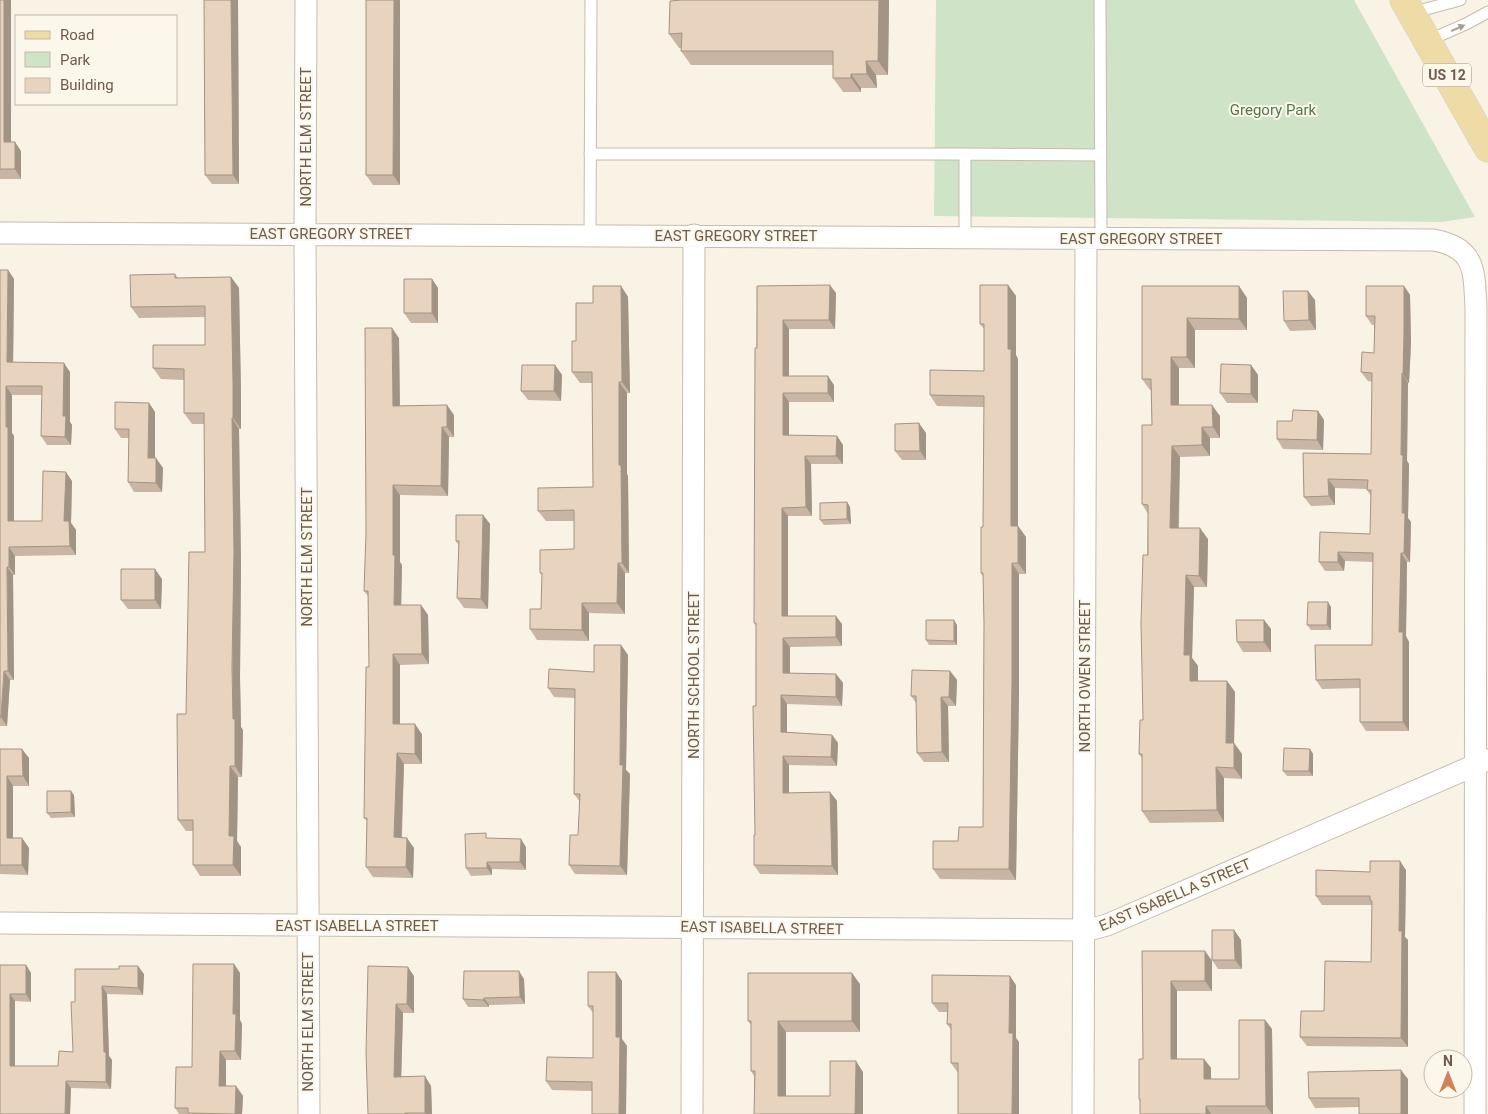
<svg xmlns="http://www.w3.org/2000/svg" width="1488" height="1114" font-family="Roboto,sans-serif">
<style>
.park{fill:#cfe4c6}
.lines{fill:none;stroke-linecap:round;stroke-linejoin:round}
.service-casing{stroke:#c8bbad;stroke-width:13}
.minor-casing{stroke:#c8bbad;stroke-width:23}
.primary-casing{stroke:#d6d1cd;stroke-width:29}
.service{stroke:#fff;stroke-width:11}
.minor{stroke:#fff;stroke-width:21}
.primary{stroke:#efdba6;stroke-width:28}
.wall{fill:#c8b5a3}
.shaded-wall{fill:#a29485}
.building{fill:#e8d3be;stroke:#a29485}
.oneway{fill:#a89d95}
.labels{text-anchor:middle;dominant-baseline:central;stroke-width:4;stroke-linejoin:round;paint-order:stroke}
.shield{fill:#fcf7eb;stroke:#998a7d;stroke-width:1}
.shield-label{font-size:14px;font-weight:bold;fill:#6e5c4e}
.park-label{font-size:15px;fill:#54784b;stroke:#fcf7eb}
.street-label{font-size:15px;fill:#6e5c4e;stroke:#fcf7eb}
</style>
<rect width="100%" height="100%" fill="#f9f3e5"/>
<path class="park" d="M936,0h418l121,217 -33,5 -508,-6z"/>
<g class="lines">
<defs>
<path id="service" d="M1100,0l1,239
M1411,13l49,-13
M1427,41l39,-17 22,-12
M590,154h375v84
M965,154l136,1
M590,235l1,-235"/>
<path id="minor" d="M306,0l-1,234 4,880
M0,233l1433,7c43,7 41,31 43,68l-1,806
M0,923l1088,7 19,-5 380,-165
M692,1114l2,-879
M1083,1114l3,-875"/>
<path id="primary" d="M1404,0l84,148"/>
</defs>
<use href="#service" class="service-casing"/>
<use href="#minor" class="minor-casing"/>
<use href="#primary" class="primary-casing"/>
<use href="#service" class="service"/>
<use href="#minor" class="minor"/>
<use href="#primary" class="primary"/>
</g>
<path class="wall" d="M0,0h11v142l10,9v28h-21z
M204,0h34l1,184h-27l-7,-9z
M366,0l34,185h-27l-7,-10z
M682,0h207l-1,75h-12l1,13h-16v4h-18l-10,-14v-13h-142l-10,-14v-3h-2l-10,-14z
M0,270h8l6,9 -1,83 57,10v50l2,3 -1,20h-24l-6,-9 1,-41h-30v38l2,3v85h28l30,-40 -1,42 5,7v25l-61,1v19h-2l1,105h-4l-3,46h-7z
M175,274l3,4 53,-1 8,11 2,106v35h-2l2,134 -1,115 1,49 2,3 -1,47h-4l-1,64 4,6v29h-41l-7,-11v-34h-7l-8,-11 8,-106 19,-162 -1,-128h-12l-8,-11v-33l-23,-1 -8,-11 52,-23v-28l-66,1 -8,-11z
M432,279l6,9v35h-27l-7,-10z
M1008,285l8,11v59l2,4v167l8,11v37h-7v120l-3,186 -76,-1 -7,-10 25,-28 25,-14 1,-204 -1,-46 -2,-4 2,-46 1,-120 -47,-1 -7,-11 54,-24v-42l-4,-5z
M621,286l7,11 2,96h-3v81l1,2 1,97h-4v41l-36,-1v28l-52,-1 -7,-11 11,-20 1,-34 -2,-2 34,-24v-28h-28l-8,-10 55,-24 -1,-104h-12l-8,-11 4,-31 17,-38z
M757,286l79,7 -1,36h-46v47l45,9v17h-45v34h48l6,9v19h-32l1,52h-24v100l54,8v22l-52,1v26l46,1 7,9 -1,23 -55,-2v29l45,2 6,8 -1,23 -48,-1v28l41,-1 7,9 1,74 -78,-1 -6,-9 1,-30 1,-209 -2,-3z
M1142,286h97l8,12v32h-52v38h-16v37l41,11v22h-10v18l-30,1 -1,71 29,11 -1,48h-13l-2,71 6,8v15h29l8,11 -1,51 8,11v25l-18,-1v44l-74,1 -8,-12v-53l-3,-4 4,-34 5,-206 -6,-10 10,-79 -1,-35h-1l-8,-11z
M1404,286l6,9 1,48 -2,40h-1l-1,78 2,3 -1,54 3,4 -1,40h-3l-1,74 3,6v89h-43l-6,-9v-34l-38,1 -6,-9 56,-35 1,-83 -28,-1 -1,10h-19l-6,-9 51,-28 1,-38 -4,-6 1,-1 -33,-1v17l-24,1 -7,-9 -1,-44 68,1 1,-72 -4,-1 -7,-9 13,-19v-28h-2l-6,-9z
M1315,300l1,30 -26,1 -6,-10z
M399,338l1,68 54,9v22h-5l-1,59 -48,-1v67l2,3 -1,40h20l7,10 1,49 -29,1v59l22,10v30h-18l-2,74 12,10 -1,30 -40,-1 -7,-10 1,-46 -3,-3 5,-151 -1,-71 -4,-5z
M555,365l7,10 -1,26 -33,-1 -7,-9z
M1251,365l7,10v28h-31l-7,-10z
M149,403l6,9v46l8,10 -1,24h-28l-6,-10 1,-44h-8l-6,-9z
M1318,411l6,9 -1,30 -40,-1 -6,-10 15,-18z
M926,433v27h-24l-7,-9z
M847,502l3,5 1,17 -27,1 -4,-5z
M483,515l7,9 -2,85 -24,-1 -7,-10 2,-52 -3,-5z
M162,579l-1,30h-33l-7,-9z
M1331,607v23h-20l-4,-5z
M1264,620l7,9v23h-28l-6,-10z
M957,625v20h-28l-3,-5z
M621,645l7,10 -2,115 4,4 -3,101 -52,-1 -6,-9 9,-30 2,-33 -6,-8 1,-96 -21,-1 -6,-9 46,-16z
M950,671l7,9 -1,26h-8l1,56h-25l-7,-9v-49l-6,-8z
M0,749l29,9v28h-16v52h9l7,10 -1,27 -28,-1z
M1310,749l3,5v22h-26l-4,-5z
M74,795l1,22 -24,1 -4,-5z
M489,839l37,8v23l-34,-1v6l-21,1 -5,-8z
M1406,870l-1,67 3,3v107l-101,-1 -7,-9 71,-75 1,-57h-50l-6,-9 54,-24z
M1234,930l7,10 1,29h-24l-6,-9z
M1142,951h63l7,10v30h-35v68h27l7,9v11h28l26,-59 7,9 1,85h-133v-12l-1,-3 4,-40z
M234,964l6,9v47l2,4 -1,36h-15v26h10l7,10 -1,18h-63l-4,-6 17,-41z
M0,965h26l5,8v29l-16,-1v65h43l15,-14 2,-50v-33l69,5 -1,21 -36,-1 2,62 3,4 -1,29 -40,-1 -1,26h-70z
M368,966l46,10v37h-11l-2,63 30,10 1,28h-64z
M616,972l6,9v58l5,7 -35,45 -40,-1 -6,-9 47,-23v-45l-5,-7z
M524,979l1,25 -36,1v2h-21l-5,-8z
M860,984v48h-74v64h44l33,-24v42h-109v-38l-3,-5v-46l-3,-4z
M1016,985v53l3,4v72h-61v-41l-7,-10v-33l-4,-6v-12h-8l-7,-9z
M1408,1079v35h-49v-7l-44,1 -6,-10z"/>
<path class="shaded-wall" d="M4,0h7v151l-7,-9z
M231,0h7l1,184 -6,-9z
M394,0h6v185l-7,-10z
M879,0h10l-1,75 -10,-14z
M866,61l10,14 1,13 -10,-14z
M851,74l10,14v4l-10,-14z
M15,142l6,9v28l-6,-10z
M8,270l6,9 -1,92 -6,-9z
M231,277l8,11 2,106v35l-8,-11z
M432,279l6,9v35l-6,-10z
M830,285l6,8 -1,36 -6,-9z
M1008,285l8,11v59l2,4v178l-7,-11 -3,-177z
M621,286l7,11 2,96 -8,-11z
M1239,286l8,12v32l-8,-11z
M1404,286l6,9 1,48 -2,40 -6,-9z
M1308,291l7,9 1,30 -7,-10z
M1187,318l8,12v38l-8,-11z
M783,320l6,9v56l-6,-9z
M392,328l7,10 1,78 -7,-10z
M1171,357l8,11v48l-8,-11z
M64,363l6,9v50l2,3 -1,20 -6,-8 -2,-21z
M555,365l7,10 -1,26 -7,-10z
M1251,365l7,10v28l-7,-9z
M1402,373l6,10 -1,78 2,3 -1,54 3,4 -1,40 -6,-9 -3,-98z
M828,376l6,9v17l-6,-9z
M619,382l8,11v81l1,2 1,97 -7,-10 -3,-98z
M6,386l6,9v38l2,3v94l-6,-9z
M783,393l6,9v42l-6,-9z
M149,403l6,9v56l-7,-10z
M447,405l7,10v22l-7,-10z
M1212,405l8,11v22l-7,-11z
M1318,411l6,9 -1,30 -6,-10z
M232,418l7,11 2,134 -1,115 1,49 2,3 -1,47 -7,-11 -2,-47z
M919,423l7,10v27l-6,-9z
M442,427l7,10 -1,59 -7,-10z
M1202,427l8,11v18l-8,-11z
M837,436l6,9v19l-7,-8z
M1172,446l8,11 -2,82 -8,-11z
M805,456l6,8 1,52 -6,-9z
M156,458l7,10 -1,24 -6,-9z
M66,472l6,9 -1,42 5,7v25l-6,-9 -6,-25z
M1328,479l7,9v17l-6,-9z
M393,485l7,10v67l2,3 -1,50 -7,-10 -1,-50z
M847,502l3,5 1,17 -4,-5z
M782,508l6,8v109l-6,-9z
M483,515l7,9 -2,85 -7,-10z
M1018,526l8,11v37l-8,-11z
M1200,528l8,11 -1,48 -8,-11z
M9,547l6,9v19l-6,-8z
M1338,552l7,9 -1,10 -6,-9z
M1401,553l6,9 -1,74 3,6v89l-6,-9 -4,-90z
M618,563l7,10v41l-8,-11z
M1012,563l7,11v120l-3,186 -7,-11z
M7,567l6,8 1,105 -6,-9z
M155,569l7,10 -1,30 -6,-9z
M1186,575l8,12 -2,71 6,8v26l-8,-11 -6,-26z
M1328,602l3,5v23l-4,-5z
M582,603l7,10v28l-7,-11z
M421,605l7,10 1,49 -7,-10z
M836,616l6,8v22l-6,-9z
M954,620l3,5v20l-3,-4z
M1264,620l7,9v23l-7,-10z
M783,638l7,9v35l-7,-9z
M621,645l7,10 -2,115 4,4 -3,101 -7,-9v-101z
M393,654l7,11v69l-7,-10z
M4,671l6,9 -3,46 -6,-9z
M950,671l7,9 -1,26 -7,-9z
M836,674l7,9 -1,23 -6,-9z
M1227,681l8,11 -1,54v-3l8,11v25l-8,-11 -8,-25z
M781,695l6,9v37l-6,-9z
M941,697l7,9 1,56 -7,-10z
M415,724l7,10v30l-7,-10z
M832,735l6,8 -1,23 -6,-9z
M22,749l7,9v28l-6,-10z
M1310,749l3,5v22l-4,-5z
M397,753l7,11 -3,84 -7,-11z
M783,756l6,9v36l-6,-8z
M230,766l8,11 -1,64 4,6v29l-8,-11 -4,-29z
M1216,767l8,11v44l-7,-12z
M7,776l6,10v61l-6,-9z
M71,791l3,4 1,22 -4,-5z
M830,792l7,9 1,74 -6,-9z
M22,838l7,10 -1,27 -6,-10z
M407,838l7,10 -1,30 -7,-11z
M521,839l5,8v23l-6,-8z
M1400,861l6,9 -1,67 3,3v107l-7,-9 -2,-107z
M487,862l5,7v6l-5,-7z
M1234,930l7,10 1,29 -7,-9z
M1205,951l7,10v30l-7,-10z
M234,964l6,9v47l2,4 -1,36 -6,-9 -2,-37z
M26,965l5,8v29l-5,-8z
M138,966l6,8 -1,21 -5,-7z
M408,967l6,9v37l-7,-9z
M519,971l5,8 1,25 -5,-7z
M616,972l6,9v58l5,7 -1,68h-7l-3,-77z
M852,973l8,11v48l-8,-11z
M1010,976l6,9v53l3,4v72h-7l-3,-81z
M1171,981l6,10v77l-6,-9z
M102,986l5,8 2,62 3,4 -1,29 -5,-7 -2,-30z
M10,994l5,7v72l-5,-7z
M484,998l5,7v2l-6,-7z
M396,1004l7,9 -2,73 -7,-9z
M1265,1020l7,9 1,85h-1l-6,-8z
M778,1021l8,11v75l-8,-11z
M220,1051l6,9v35l-7,-9z
M1204,1059l7,9v21l-7,-10z
M856,1061l7,11v42h-8z
M1401,1070l7,9v35h-7z
M425,1076l6,10 1,28h-6l-1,-1z
M66,1081l5,7 -1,26h-5z
M236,1086l7,10 -1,18h-7z
M1206,1106l5,8h-5z"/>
<path class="building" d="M0,0h4v142h11v27h-15z
M204,0h27l2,175h-28z
M366,0h28l-1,175h-27z
M682,0h197l-1,61h-12l1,13h-16v4h-18v-27h-152l1,-18 -13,1 1,-33z
M0,270h8l-1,92 57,1 -1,53h3l-1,21 -24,-1 1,-50h-36v41h2v94h34l1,-50 23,1 -2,49h5l1,25 -61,1v20h-2l1,104h-4l-3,46h-1z
M175,274v4l56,-1 2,106v35h-1l2,134 -2,115 1,52h2v47h-5l-1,70h5l-1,29h-40v-45h-15l-1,-106h9l3,-162h16l-1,-139h-20v-44l-31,-1v-23h52v-39l-74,1 -1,-32z
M404,279h28v34h-28z
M830,285l-1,35h-46v56h45v17h-45v42l54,1 -1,20h-31l1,51 -24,1v108h54v21l-53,1v35l53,1v23l-55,-2v37l51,3 -1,22 -48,-1v37l47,-1 2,74 -78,-1v-30h1l-2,-129h3v-83h-2l1,-275h2v-62z
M980,285h28v64h3v177h7v37h-6v120l-3,186h-76v-28h25l1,-14h24l1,-204 -1,-50h-2v-46h2l1,-131 -54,-1v-25l54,1v-47h-4z
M593,286h28l1,96h-3v83h2l1,98h-4l-1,40h-35v27l-52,-1v-20h11l1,-36h-2v-23l34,-1v-39l-36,1v-23l55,-1 -1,-115h-20v-31h4v-38h17z
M1142,286h97v33l-52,-1v39h-16v48h41l1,22h-11v18l-30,1 -2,82h30l-1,48 -13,-1 -2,80h6v26h37l-1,62h8v25l-18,-1 1,43 -75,1v-57h-3l1,-34h3l-2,-97 2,-68h5v-50l-6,-1v-79h10l-1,-46h-9z
M1366,286h38v48l-1,40 -1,-1 -1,82h2l-1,58h3l-1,40h-3l-2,79h4v90h-43v-43l-44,1 -1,-35h57l1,-92 -35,-1v10h-19l1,-30 50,2 1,-44h-4l1,-10 -40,-1 1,17 -25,1 -1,-44 68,1 1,-81 -11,-1 1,-20 12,1 1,-37h-9z
M1283,291h25l1,29 -25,1z
M365,328h27l1,78 54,-1v22h-5l-1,59 -48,-1v70h2l-1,50h27l1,49h-29v70h22v30l-18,-1 -3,84 13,1 -1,29h-40l1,-49h-3l2,-151h3l-1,-76h-4l2,-58z
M1221,364l30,1v29l-31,-1z
M522,365h33l-1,26h-33z
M115,402l34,1 -1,55h8v25l-28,-1 1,-53h-14z
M1293,410l25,1 -1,29 -40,-1v-18h15z
M919,423l1,28h-25v-27z
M847,502v17l-27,1v-17z
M456,515h27l-2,84 -24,-1 2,-57h-3z
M121,569h34v31h-34z
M1308,602h20l-1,23h-20z
M926,620h28v21l-28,-1z
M1236,620h28v22h-27z
M594,645h27l-1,120h3l-3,101 -51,-1 1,-30h8l2,-41h-6l1,-105 -27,-1 1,-19 45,3z
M912,670l38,1 -1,26h-8l1,55 -25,1 -1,-57h-5z
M1284,748l26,1 -1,22h-26z
M0,749h22l1,27h-16v62h15v27h-22z
M47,791h24v21l-24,1z
M486,833v5l35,1 -1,23h-33v6h-21l-1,-34z
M1370,861h30l-1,70h3l-1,107 -101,-1 1,-26h23l1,-50 46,1 1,-61 -2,-1v-4h-54v-26l54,2z
M1212,930h22l1,30h-23z
M1142,951h63v30h-34v78h33v20h35v-59h26l1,86h-60v8h-66v-15h-1v-40h4z
M193,964h41l-1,50h3l-1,37h-15l-1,35h17l-1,28 -47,-1v-5h-13l1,-41h16z
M0,965h26v29h-16v72h48l1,-15 14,1 -2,-50h4v-33h44v-3h19v22l-36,-2 2,66h2v30l-40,-1 -1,33h-65z
M368,966l40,1 -1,37h-11l-2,73 31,-1v37h-20v1h-37l-2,-62z
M464,971h55l1,26 -36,1 -1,2 -20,-1z
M588,972h28v65h4l-1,77h-27v-32l-46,-1 1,-24 46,1v-52h-5z
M748,973h104v48h-74v75h52v-35h26l-1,53h-101l1,-43h-4v-50h-3z
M932,975l78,1 -1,57h4l-1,81h-54v-51h-7v-39h-4l1,-21h-16z
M1401,1070v44h-42v-16h-50l-1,-26z"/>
<defs><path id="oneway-solid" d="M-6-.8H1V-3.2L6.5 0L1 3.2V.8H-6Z" transform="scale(1.25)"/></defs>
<use class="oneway" href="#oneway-solid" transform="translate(1458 28) rotate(-24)"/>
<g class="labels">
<rect class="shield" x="1423" y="63.5" width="48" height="23" rx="4"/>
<g class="shield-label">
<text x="1447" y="75">US 12</text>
</g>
<g class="park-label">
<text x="1273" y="110">Gregory Park</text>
</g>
<g class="street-label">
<text transform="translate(306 137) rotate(-90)">NORTH ELM STREET</text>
<text x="331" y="234">EAST GREGORY STREET</text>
<text x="736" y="236">EAST GREGORY STREET</text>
<text x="1141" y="239">EAST GREGORY STREET</text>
<text transform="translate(307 557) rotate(-90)">NORTH ELM STREET</text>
<text transform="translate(694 675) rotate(-90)">NORTH SCHOOL STREET</text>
<text transform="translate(1085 676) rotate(-90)">NORTH OWEN STREET</text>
<text transform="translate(1175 895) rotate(-23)">EAST ISABELLA STREET</text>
<text x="357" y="926">EAST ISABELLA STREET</text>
<text transform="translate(762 928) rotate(1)">EAST ISABELLA STREET</text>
<text transform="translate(308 1022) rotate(-90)">NORTH ELM STREET</text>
</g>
</g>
<rect x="15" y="15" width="162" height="90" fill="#fcf7eb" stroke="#c3b9ac"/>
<rect x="25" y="31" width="25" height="8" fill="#efdba6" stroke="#c3b9ac"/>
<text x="60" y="40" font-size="15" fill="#6e5c4e">Road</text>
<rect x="25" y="52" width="25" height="15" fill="#cfe4c6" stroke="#c3b9ac"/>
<text x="60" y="65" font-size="15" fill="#6e5c4e">Park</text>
<rect x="25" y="78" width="25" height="15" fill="#e8d3be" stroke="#c3b9ac"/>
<text x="60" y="90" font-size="15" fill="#6e5c4e">Building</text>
<g transform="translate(1448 1074)"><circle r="24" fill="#fcf7eb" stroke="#c3b9ac"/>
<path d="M0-4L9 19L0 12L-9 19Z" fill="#d2815a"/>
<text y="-8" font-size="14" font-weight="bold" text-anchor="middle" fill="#6e5c4e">N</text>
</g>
</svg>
